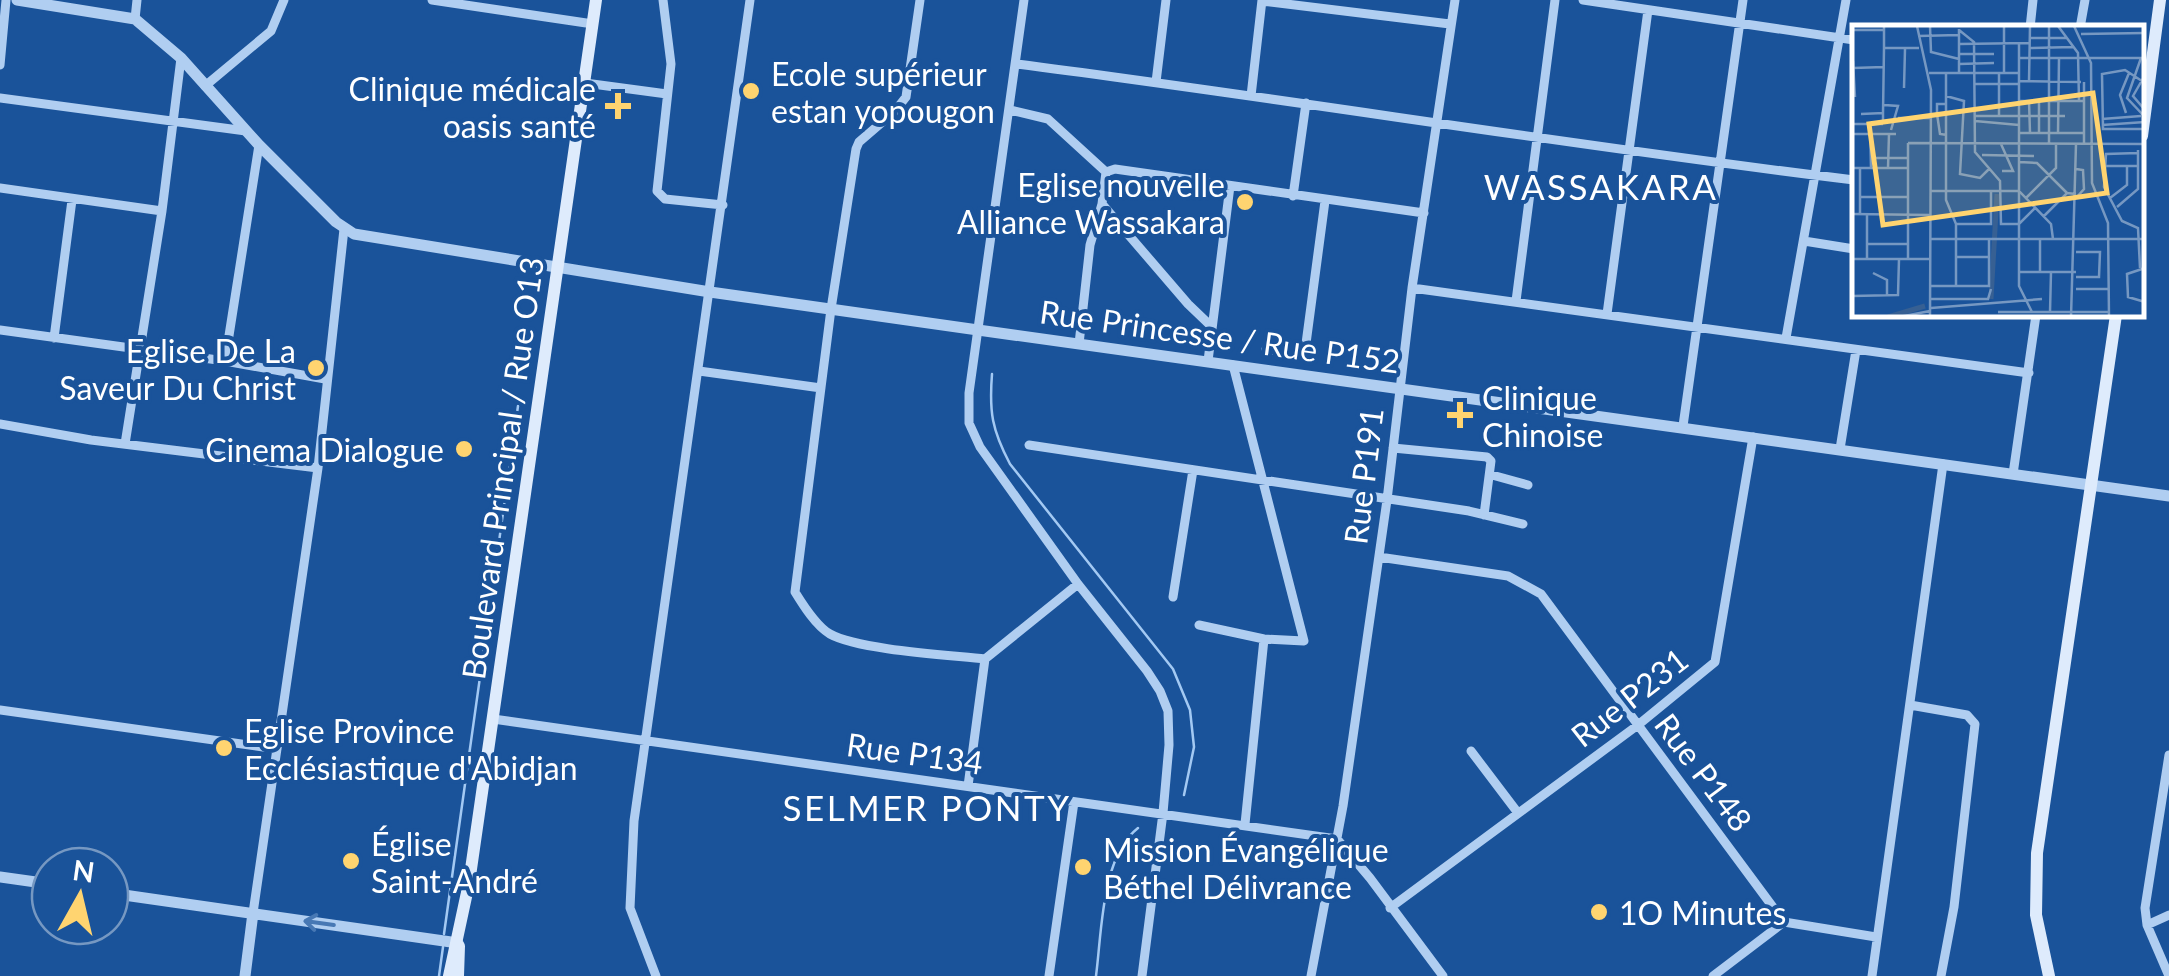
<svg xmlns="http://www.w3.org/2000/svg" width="2169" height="976" font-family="Lato,sans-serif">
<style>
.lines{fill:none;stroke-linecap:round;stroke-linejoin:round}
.stream{stroke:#a3c9f3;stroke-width:2.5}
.minor{stroke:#b0cef1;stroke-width:9}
.tertiary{stroke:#b0cef1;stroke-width:11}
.secondary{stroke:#deebfc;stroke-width:12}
.oneway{stroke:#4778b4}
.poi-dot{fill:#ffd470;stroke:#1a539a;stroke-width:4}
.labels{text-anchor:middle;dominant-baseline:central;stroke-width:8;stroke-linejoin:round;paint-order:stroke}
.poi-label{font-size:32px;fill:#fff;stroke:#1a539a;text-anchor:start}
.street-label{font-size:32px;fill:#fff;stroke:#1a539a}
.neighbourhood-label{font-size:35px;letter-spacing:2.5px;fill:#fff;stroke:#1a539a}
.inset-river{fill:none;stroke:#376093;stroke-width:5}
.inset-road{fill:none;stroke:#7698c2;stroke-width:2.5}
.view{fill:#ffd470;fill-opacity:0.15;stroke:#ffd470;stroke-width:5}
.inset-edge{fill:none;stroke:#fff;stroke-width:5}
</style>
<rect width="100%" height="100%" fill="#1a539a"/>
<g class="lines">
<path class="stream" d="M992,374c-3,38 0,56 18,90l163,205 17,41 4,37 -10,48
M444,934l74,-528
M439,976l4,-29
M1096,976c6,-45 5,-119 42,-148"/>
<path class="minor" d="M432,0l161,24
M663,0l8,64 -14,127 8,8 58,6
M920,0l-14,97 -11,14 -36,31 -3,7 -25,160 -36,283c8,13 21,34 35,42 29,16 119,21 155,25l93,-75
M1024,0l-55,393v30l11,24 98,137 69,87 13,20 8,20 1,34 -6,68 -21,163
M1583,0l271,40
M1262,1l188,23
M135,19l2,-19
M2030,28l3,-28
M2080,28l5,-28
M1017,64c279,36 557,82 837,116
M0,65l6,-65
M1156,82l10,-82
M585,83l82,11
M205,86l66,-55 13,-31
M1251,96l11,-96
M0,98l246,33
M1010,110l38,9 58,53 9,-3 309,44
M0,188l162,23
M1293,196l13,-93
M1102,204l86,100 24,23
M1804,241l50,8
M1412,288l617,85
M1516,301l39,-301
M1607,314l41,-304
M0,330l225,31 100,18
M54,338l18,-138
M1786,338l60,-338
M1079,344l11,-99 12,-41 4,-32
M1266,349l35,6 4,-4 20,-150
M225,361l34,-216
M1208,361l22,-175
M699,371l122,17
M0,424l91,16 227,28
M1683,426l60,-426
M125,444l37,-233 19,-153
M1029,445l440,66 54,13
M1393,448l94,9 4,4 -7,54
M1840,449l16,-99
M2013,474l23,-159
M1492,475l36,10
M1379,557l129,19 33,18 243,328
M1173,597l20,-127
M1199,625l65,14 40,2 -71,-276
M1910,705l57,10 8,9 -21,183 -13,69
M0,710l277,39
M493,719l844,120 33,39 73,98
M1471,751l47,62
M968,786l17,-127
M1245,824l19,-185
M1390,908l248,-183 77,-63 38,-225
M253,913l65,-445 26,-239
M2147,925l22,-10
M656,976l-26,-68 4,-87 116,-821
M1049,976l25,-174
M1311,976l32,-170 44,-306 25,-212 43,-288
M1713,976l71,-54 92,15
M1872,976l71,-512
M2169,976l-22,-51 -2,-17 24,-153"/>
<path class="tertiary" d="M17,0l118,19 46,39 78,87 77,77 18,12 356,58 268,38 1191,166
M0,877l50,7
M110,893l348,50
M245,976l8,-63"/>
<path class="secondary" d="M2142,136l18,-136
M449,976l20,-93 127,-883
M458,976l1,-30
M2049,976l-13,-61 1,-62 79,-538"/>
</g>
<defs><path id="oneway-shaft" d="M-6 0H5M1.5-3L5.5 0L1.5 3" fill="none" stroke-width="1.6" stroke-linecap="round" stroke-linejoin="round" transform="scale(2.5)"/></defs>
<use class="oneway" href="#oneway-shaft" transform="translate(319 923) rotate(-172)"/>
<g class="poi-dot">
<circle cx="751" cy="91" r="10"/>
<path d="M613 91h10v10h10v10h-10v10h-10v-10h-10v-10h10z"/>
<circle cx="1245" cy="202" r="10"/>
<circle cx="316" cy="368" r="10"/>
<path d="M1455 400h10v10h10v10h-10v10h-10v-10h-10v-10h10z"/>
<circle cx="464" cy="449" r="10"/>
<circle cx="224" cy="748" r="10"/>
<circle cx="351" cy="861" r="10"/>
<circle cx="1083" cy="867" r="10"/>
<circle cx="1599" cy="912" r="10"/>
</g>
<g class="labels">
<g class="poi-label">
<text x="771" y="73">Ecole supérieur<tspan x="771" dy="37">estan yopougon</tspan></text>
<text x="596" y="88" text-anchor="end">Clinique médicale<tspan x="596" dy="37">oasis santé</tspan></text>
<text x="1225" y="184" text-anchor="end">Eglise nouvelle<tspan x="1225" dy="37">Alliance Wassakara</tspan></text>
<text x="296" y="350" text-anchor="end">Eglise De La<tspan x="296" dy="37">Saveur Du Christ</tspan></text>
<text x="1482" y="397">Clinique<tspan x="1482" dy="37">Chinoise</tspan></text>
<text x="444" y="449" text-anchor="end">Cinema Dialogue</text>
<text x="244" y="730">Eglise Province<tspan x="244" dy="37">Ecclésiastique d'Abidjan</tspan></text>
<text x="371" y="843">Église<tspan x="371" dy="37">Saint-André</tspan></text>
<text x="1103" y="849">Mission Évangélique<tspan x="1103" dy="37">Béthel Délivrance</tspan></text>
<text x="1619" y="912">1O Minutes</text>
</g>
<g class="street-label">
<text transform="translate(1220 336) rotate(8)">Rue Princesse / Rue P152</text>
<text transform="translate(502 468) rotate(-82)">Boulevard Principal / Rue O13</text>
<text transform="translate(1363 476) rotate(-83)">Rue P191</text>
<text transform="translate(1629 697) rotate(-38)">Rue P231</text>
<text transform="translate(915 753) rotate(8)">Rue P134</text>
<text transform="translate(1704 772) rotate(53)">Rue P148</text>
</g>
<g class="neighbourhood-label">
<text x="1601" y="186">WASSAKARA</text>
<text x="927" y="807">SELMER PONTY</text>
</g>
</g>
<g transform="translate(1852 25)">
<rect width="292" height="292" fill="#1a539a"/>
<path class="inset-river" d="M139,274l6,-105M36,292l37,-11"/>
<path class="inset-road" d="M32,1v22h35M65,1l14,64 -1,227M78,1l1,26 28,7M152,1v47M206,1l20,27 1,48M222,1l17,37 1,120 16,40 1,94M0,5h32M107,5l15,12 1,110 25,29 1,43h18l17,-17M229,9l64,-1M66,11l41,-1M177,13h38M107,19l70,-1M167,19v242l13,26M178,23l43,-1M107,29h35M167,33h126M289,33l-14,40 18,19M1,36l2,36M107,39l35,-1M1,43l31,-1M77,48h90M94,48v127l10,24v62M107,48v-44M147,48v43M293,50l-12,21 12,14M167,56l62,1M177,56l1,-55M293,58l-20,-13 -23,4 1,55h42M122,59h45M52,63l1,-39M94,71l18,5 -4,73 20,4 9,-9M167,76h65M177,76l1,32M187,76v32M94,79h-9v10l3,20 7,1M32,80l14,1 -7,24M31,88l1,-65M274,88l-6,-18 9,-22M9,89l22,-1v11M123,91h90M46,93h32M250,94l39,-3M123,96l44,4M0,99h31M18,99l1,44M250,100l43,-3M167,108h65M206,108l1,-75M0,109h44M56,118l237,1M56,118v116M149,119l12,27h-11M197,119v-118M232,119v-62M286,128l-32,1 -2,33 18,34 16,7 2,40M130,130l52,1M19,133h37M167,137l18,1 30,30M252,141h34M0,143h57M36,143l1,-34M224,144l7,1 1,19 -8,9M79,166h88l32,33 2,15M8,172h48M174,173l30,-30v-24M258,173l17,-13v-19M265,182l21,-18v-39M0,189l78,1M8,190v-47M15,190v43M192,191l23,-23 9,1M104,199h35v-33M79,214h214M15,219h41M224,227h24l-1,25h-23M104,232h33M0,234h78M293,243l-18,6 1,23 17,5M188,246v-32M167,247h57M21,248l14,7v16M78,261h59v-47M224,264h33M0,271l46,-1 1,-36M78,274h58l3,-10M79,283l111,-9M146,287h111M198,287l1,-40M47,292l31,-6M219,292l5,-173"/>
<path class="view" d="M241,68l14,100 -224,32 -14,-101z"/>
<rect width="292" height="292" class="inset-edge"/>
</g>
<g transform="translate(80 896) rotate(8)"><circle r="48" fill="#1a539a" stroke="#7698c2" stroke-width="2.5"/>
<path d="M0-8L18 38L0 25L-18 38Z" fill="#ffd470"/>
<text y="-15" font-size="28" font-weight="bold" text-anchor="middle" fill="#ffffff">N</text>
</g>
</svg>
